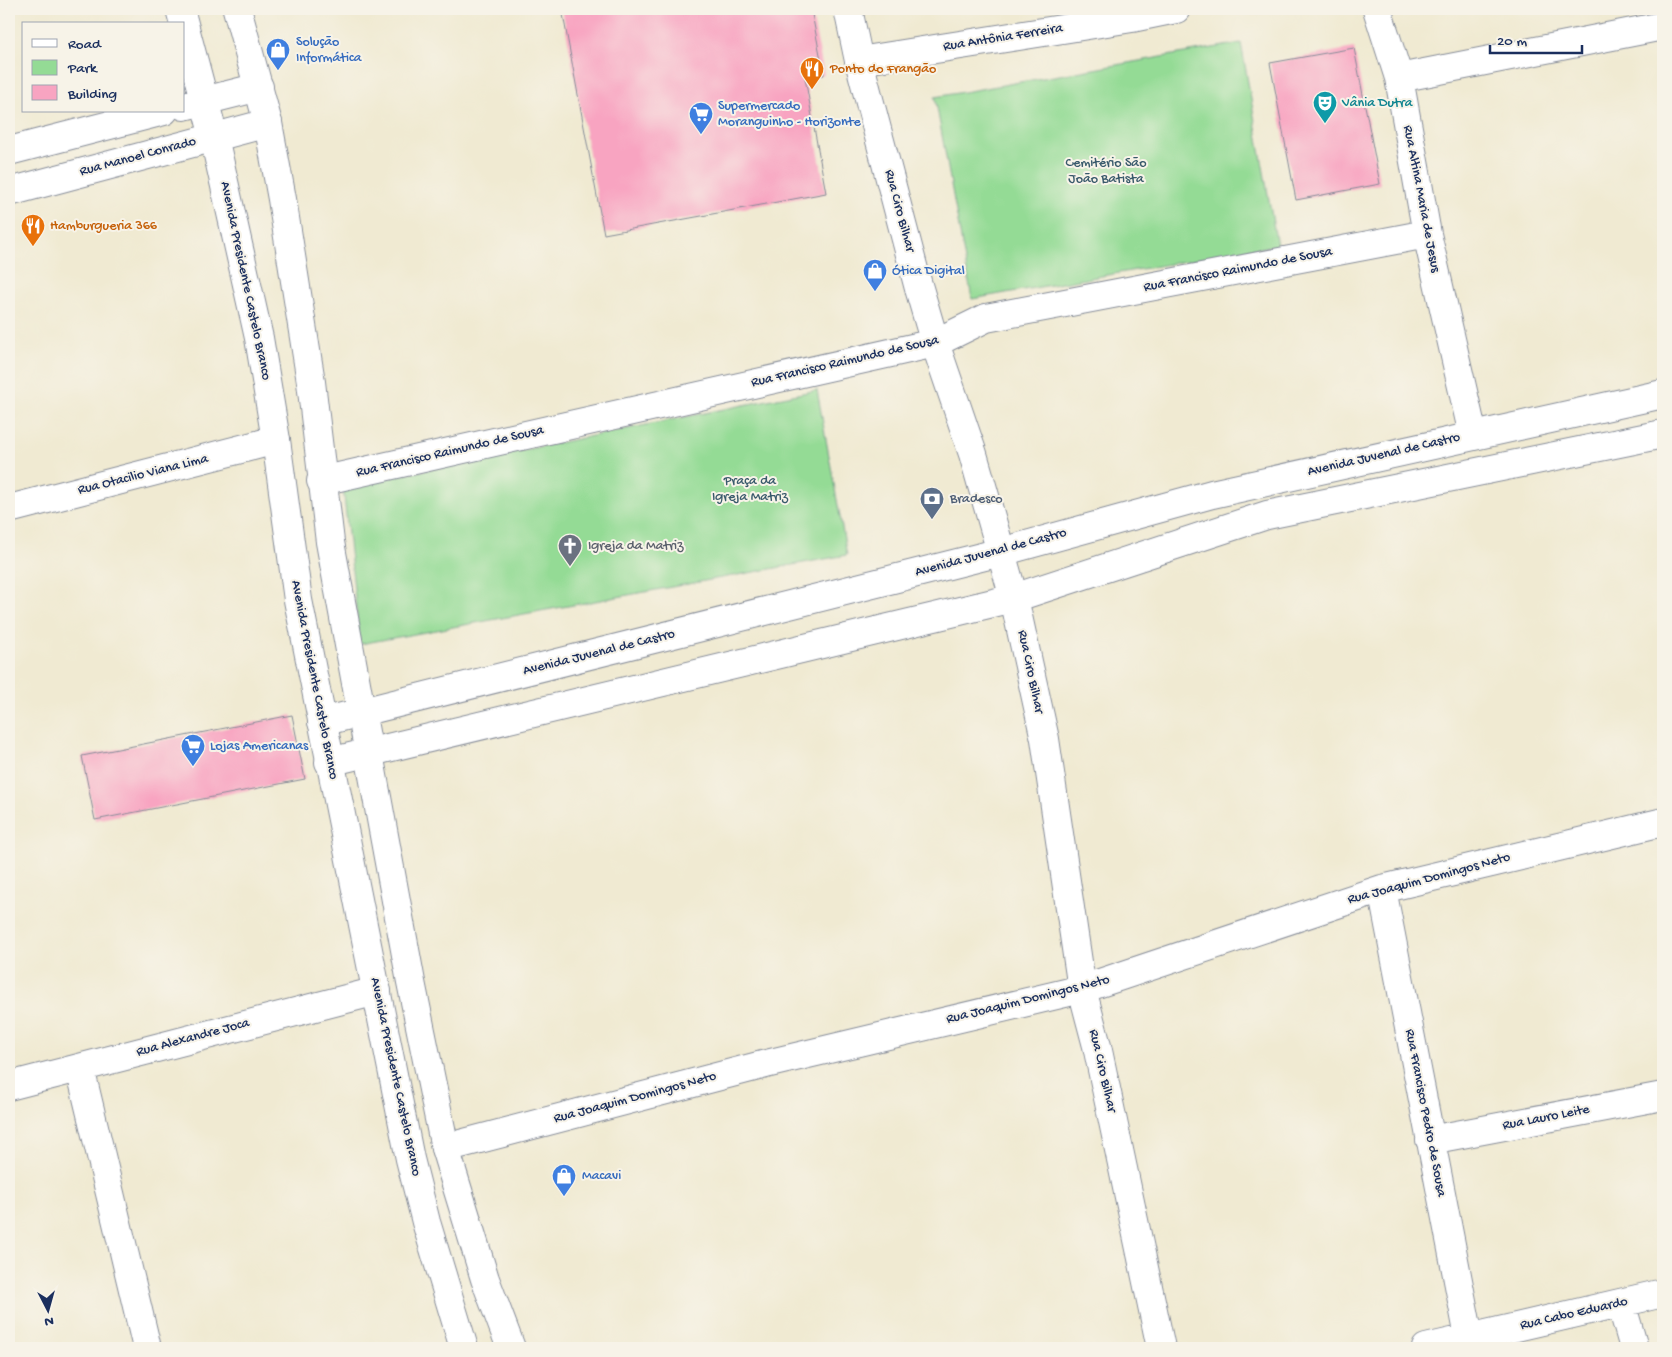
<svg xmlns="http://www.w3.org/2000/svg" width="1672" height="1357" font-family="'Gochi Hand',sans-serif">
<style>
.green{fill:#94db95;stroke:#58857a}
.building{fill:#f8a4c1}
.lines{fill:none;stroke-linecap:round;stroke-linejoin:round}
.minor-casing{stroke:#868c98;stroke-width:30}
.tertiary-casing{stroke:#868c98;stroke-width:30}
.secondary-casing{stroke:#868c98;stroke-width:30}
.minor{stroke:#fff;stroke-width:28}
.tertiary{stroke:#fff;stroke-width:28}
.secondary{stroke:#fff;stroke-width:28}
.labels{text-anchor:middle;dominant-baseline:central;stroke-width:4;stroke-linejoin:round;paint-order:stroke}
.street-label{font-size:14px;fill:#1b2f5e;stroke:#f7f3e8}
.shop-label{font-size:14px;fill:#366cbe;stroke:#f7f3e8;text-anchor:start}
.food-label{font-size:14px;fill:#c56008;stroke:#f7f3e8;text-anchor:start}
.culture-label{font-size:14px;fill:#0d838f;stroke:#f7f3e8;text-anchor:start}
.park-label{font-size:14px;fill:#395a6c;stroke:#f7f3e8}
.service-label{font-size:14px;fill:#4e5e75;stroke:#f7f3e8;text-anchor:start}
.worship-label{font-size:14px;fill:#5b616d;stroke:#f7f3e8;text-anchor:start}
</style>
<rect width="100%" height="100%" fill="#f7f3e8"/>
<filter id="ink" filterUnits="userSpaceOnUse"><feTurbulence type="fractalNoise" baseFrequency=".02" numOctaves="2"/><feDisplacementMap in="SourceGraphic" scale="10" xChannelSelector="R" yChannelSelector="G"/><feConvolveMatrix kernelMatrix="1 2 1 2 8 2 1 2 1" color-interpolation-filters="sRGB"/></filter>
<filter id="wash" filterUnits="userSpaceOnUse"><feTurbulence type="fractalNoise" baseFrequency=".0096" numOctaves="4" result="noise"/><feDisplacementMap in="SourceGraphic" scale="20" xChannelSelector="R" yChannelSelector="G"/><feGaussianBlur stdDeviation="1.12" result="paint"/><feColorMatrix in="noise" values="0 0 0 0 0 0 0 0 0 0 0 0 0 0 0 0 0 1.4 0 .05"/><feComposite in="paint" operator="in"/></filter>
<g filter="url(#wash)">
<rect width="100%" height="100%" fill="#f0ead2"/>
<path class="green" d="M1241,43l36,202 -305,54 -37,-202z
M817,390l30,165 -487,89 -17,-157z"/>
<g id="blocks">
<path class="building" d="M562,9h249l13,66 -19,3 21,115 -222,41z
M1354,48l26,136 -84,16 -26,-137z
M292,715l13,64 -210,41 -13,-64z"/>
</g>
</g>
<g filter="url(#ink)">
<use href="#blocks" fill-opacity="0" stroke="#868c98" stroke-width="1"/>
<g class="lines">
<defs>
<path id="minor" d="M848,9l11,52 59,224 17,58 38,111 41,144 31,141 37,250 15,57 64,302
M1377,9l22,69 28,156 46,201
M859,61l273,-43 44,-9
M1399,78l264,-52
M321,481l614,-138 51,-25 441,-84
M9,509l267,-69
M1382,889l87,448
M80,1068l67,280
M9,1086l368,-95
M1430,1140l233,-44
M445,1148l321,-84 316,-75 300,-100 281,-67
M1621,1303l13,45
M1426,1348l237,-55"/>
<path id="tertiary" d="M184,106l75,-19
M9,151l155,-40
M9,192l259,-69
M322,722l679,-170 211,-58 451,-100
M329,762l685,-164 253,-83 396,-81"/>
<path id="secondary" d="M180,9l34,128 45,201 17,102 22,160 112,559 16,63 38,126
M237,9l31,114 14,76 29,183 19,160 81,440 34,166 40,131 26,69"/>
</defs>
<use href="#minor" class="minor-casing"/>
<use href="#tertiary" class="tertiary-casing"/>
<use href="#secondary" class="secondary-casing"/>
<use href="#minor" class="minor"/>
<use href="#tertiary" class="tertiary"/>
<use href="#secondary" class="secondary"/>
</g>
</g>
<defs>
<symbol id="shop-pin" viewBox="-11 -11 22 30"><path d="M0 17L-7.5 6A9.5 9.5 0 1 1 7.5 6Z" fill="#3f7fe0" stroke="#f7f3e8"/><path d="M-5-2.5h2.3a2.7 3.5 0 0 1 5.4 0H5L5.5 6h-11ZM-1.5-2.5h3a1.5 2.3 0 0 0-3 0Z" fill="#fff"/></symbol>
<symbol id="restaurant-pin" viewBox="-11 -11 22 30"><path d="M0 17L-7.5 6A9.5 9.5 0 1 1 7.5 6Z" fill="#e8710a" stroke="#f7f3e8"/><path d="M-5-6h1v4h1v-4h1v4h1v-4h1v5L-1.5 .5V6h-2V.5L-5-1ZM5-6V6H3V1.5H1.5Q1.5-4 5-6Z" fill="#fff"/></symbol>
<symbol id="theatre-pin" viewBox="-11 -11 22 30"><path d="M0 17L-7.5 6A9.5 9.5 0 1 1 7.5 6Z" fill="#0f9aa8" stroke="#f7f3e8"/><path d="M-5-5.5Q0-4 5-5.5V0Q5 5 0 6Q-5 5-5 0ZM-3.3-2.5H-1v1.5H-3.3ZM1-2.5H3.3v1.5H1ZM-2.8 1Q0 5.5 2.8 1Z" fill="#fff"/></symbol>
<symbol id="supermarket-pin" viewBox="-11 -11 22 30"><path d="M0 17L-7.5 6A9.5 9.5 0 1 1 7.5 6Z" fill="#3f7fe0" stroke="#f7f3e8"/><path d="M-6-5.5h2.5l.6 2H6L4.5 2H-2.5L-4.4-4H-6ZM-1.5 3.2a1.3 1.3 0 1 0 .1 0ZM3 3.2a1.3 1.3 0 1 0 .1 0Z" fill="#fff"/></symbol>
<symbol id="bank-pin" viewBox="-11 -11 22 30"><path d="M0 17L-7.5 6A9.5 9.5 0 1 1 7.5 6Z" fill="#5c6f8a" stroke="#f7f3e8"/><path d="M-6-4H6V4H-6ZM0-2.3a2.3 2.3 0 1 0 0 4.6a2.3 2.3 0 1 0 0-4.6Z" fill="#fff"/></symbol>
<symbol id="church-pin" viewBox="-11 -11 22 30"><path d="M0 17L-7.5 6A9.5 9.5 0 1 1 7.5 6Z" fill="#6b7280" stroke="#f7f3e8"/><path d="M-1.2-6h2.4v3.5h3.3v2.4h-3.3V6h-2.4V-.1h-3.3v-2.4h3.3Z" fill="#fff"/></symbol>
</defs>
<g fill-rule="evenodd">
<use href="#shop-pin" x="264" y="36" width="28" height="38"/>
<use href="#restaurant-pin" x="798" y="55" width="28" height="38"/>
<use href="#theatre-pin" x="1311" y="89" width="28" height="38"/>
<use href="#supermarket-pin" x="687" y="100" width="28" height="38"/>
<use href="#restaurant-pin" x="19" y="212" width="28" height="38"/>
<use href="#shop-pin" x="861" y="257" width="28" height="38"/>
<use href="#bank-pin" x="918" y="485" width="28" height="38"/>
<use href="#church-pin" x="556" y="532" width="28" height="38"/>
<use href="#supermarket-pin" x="179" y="732" width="28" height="38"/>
<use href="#shop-pin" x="550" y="1162" width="28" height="38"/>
</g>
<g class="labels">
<g class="street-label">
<text transform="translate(1003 38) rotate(-9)">Rua Antônia Ferreira</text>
<text transform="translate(138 157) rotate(-15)">Rua Manoel Conrado</text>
<text transform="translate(1421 199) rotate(79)">Rua Altina Maria de Jesus</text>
<text transform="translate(899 211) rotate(75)">Rua Ciro Bilhar</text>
<text transform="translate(1238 270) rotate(-11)">Rua Francisco Raimundo de Sousa</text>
<text transform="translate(245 281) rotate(78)">Avenida Presidente Castelo Branco</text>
<text transform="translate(845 362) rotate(-13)">Rua Francisco Raimundo de Sousa</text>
<text transform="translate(450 452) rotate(-13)">Rua Francisco Raimundo de Sousa</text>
<text transform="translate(1384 455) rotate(-13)">Avenida Juvenal de Castro</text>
<text transform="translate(143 475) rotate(-14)">Rua Otacilio Viana Lima</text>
<text transform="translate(991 553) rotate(-15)">Avenida Juvenal de Castro</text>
<text transform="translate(599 653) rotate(-14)">Avenida Juvenal de Castro</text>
<text transform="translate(1030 672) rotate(78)">Rua Ciro Bilhar</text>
<text transform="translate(314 680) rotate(79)">Avenida Presidente Castelo Branco</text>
<text transform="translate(1429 879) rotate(-15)">Rua Joaquim Domingos Neto</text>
<text transform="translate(1028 1000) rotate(-14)">Rua Joaquim Domingos Neto</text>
<text transform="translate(193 1038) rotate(-15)">Rua Alexandre Joca</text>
<text transform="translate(1102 1071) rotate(77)">Rua Ciro Bilhar</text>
<text transform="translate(395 1077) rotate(78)">Avenida Presidente Castelo Branco</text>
<text transform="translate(635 1098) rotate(-15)">Rua Joaquim Domingos Neto</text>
<text transform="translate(1425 1113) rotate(79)">Rua Francisco Pedro de Sousa</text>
<text transform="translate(1546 1118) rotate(-11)">Rua Lauro Leite</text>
<text transform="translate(1574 1314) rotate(-13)">Rua Cabo Eduardo</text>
</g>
<g class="shop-label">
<text x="296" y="42">Solução<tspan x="296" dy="16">Informática</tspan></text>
<text x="718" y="106">Supermercado<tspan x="718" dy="16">Moranguinho - Horizonte</tspan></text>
<text x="892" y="271">Ótica Digital</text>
<text x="210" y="746">Lojas Americanas</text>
<text x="582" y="1176">Macavi</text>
</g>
<g class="food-label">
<text x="830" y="69">Ponto do Frangão</text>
<text x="50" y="226">Hamburgueria 366</text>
</g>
<g class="culture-label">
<text x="1342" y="103">Vânia Dutra</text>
</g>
<g class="park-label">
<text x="1106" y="163">Cemitério São<tspan x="1106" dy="16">João Batista</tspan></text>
<text x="750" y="481">Praça da<tspan x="750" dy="16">Igreja Matriz</tspan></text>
</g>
<g class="service-label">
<text x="950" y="499">Bradesco</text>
</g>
<g class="worship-label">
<text x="588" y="546">Igreja da Matriz</text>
</g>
</g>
<rect width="1672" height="1357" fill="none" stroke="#f7f3e8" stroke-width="30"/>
<rect x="22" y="22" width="162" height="90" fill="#f7f3e8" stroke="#9fa5b1"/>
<rect x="32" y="39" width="25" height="8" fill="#ffffff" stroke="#9fa5b1"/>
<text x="68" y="48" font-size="15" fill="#1b2f5e">Road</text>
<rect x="32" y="60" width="25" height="15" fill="#94db95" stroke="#9fa5b1"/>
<text x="68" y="72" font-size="15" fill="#1b2f5e">Park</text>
<rect x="32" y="85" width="25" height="15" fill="#f8a4c1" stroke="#9fa5b1"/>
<text x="68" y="98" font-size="15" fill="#1b2f5e">Building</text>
<g transform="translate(48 1310) rotate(174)" stroke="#f7f3e8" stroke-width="4" paint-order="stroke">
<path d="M0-4L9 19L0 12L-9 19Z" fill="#1b2f5e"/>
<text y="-8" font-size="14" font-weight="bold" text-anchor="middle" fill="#1b2f5e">N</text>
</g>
<path d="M1490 45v8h92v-8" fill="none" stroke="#1b2f5e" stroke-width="2.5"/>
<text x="1497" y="45" font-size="15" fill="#1b2f5e" stroke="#f7f3e8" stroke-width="4" paint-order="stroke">20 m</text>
</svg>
